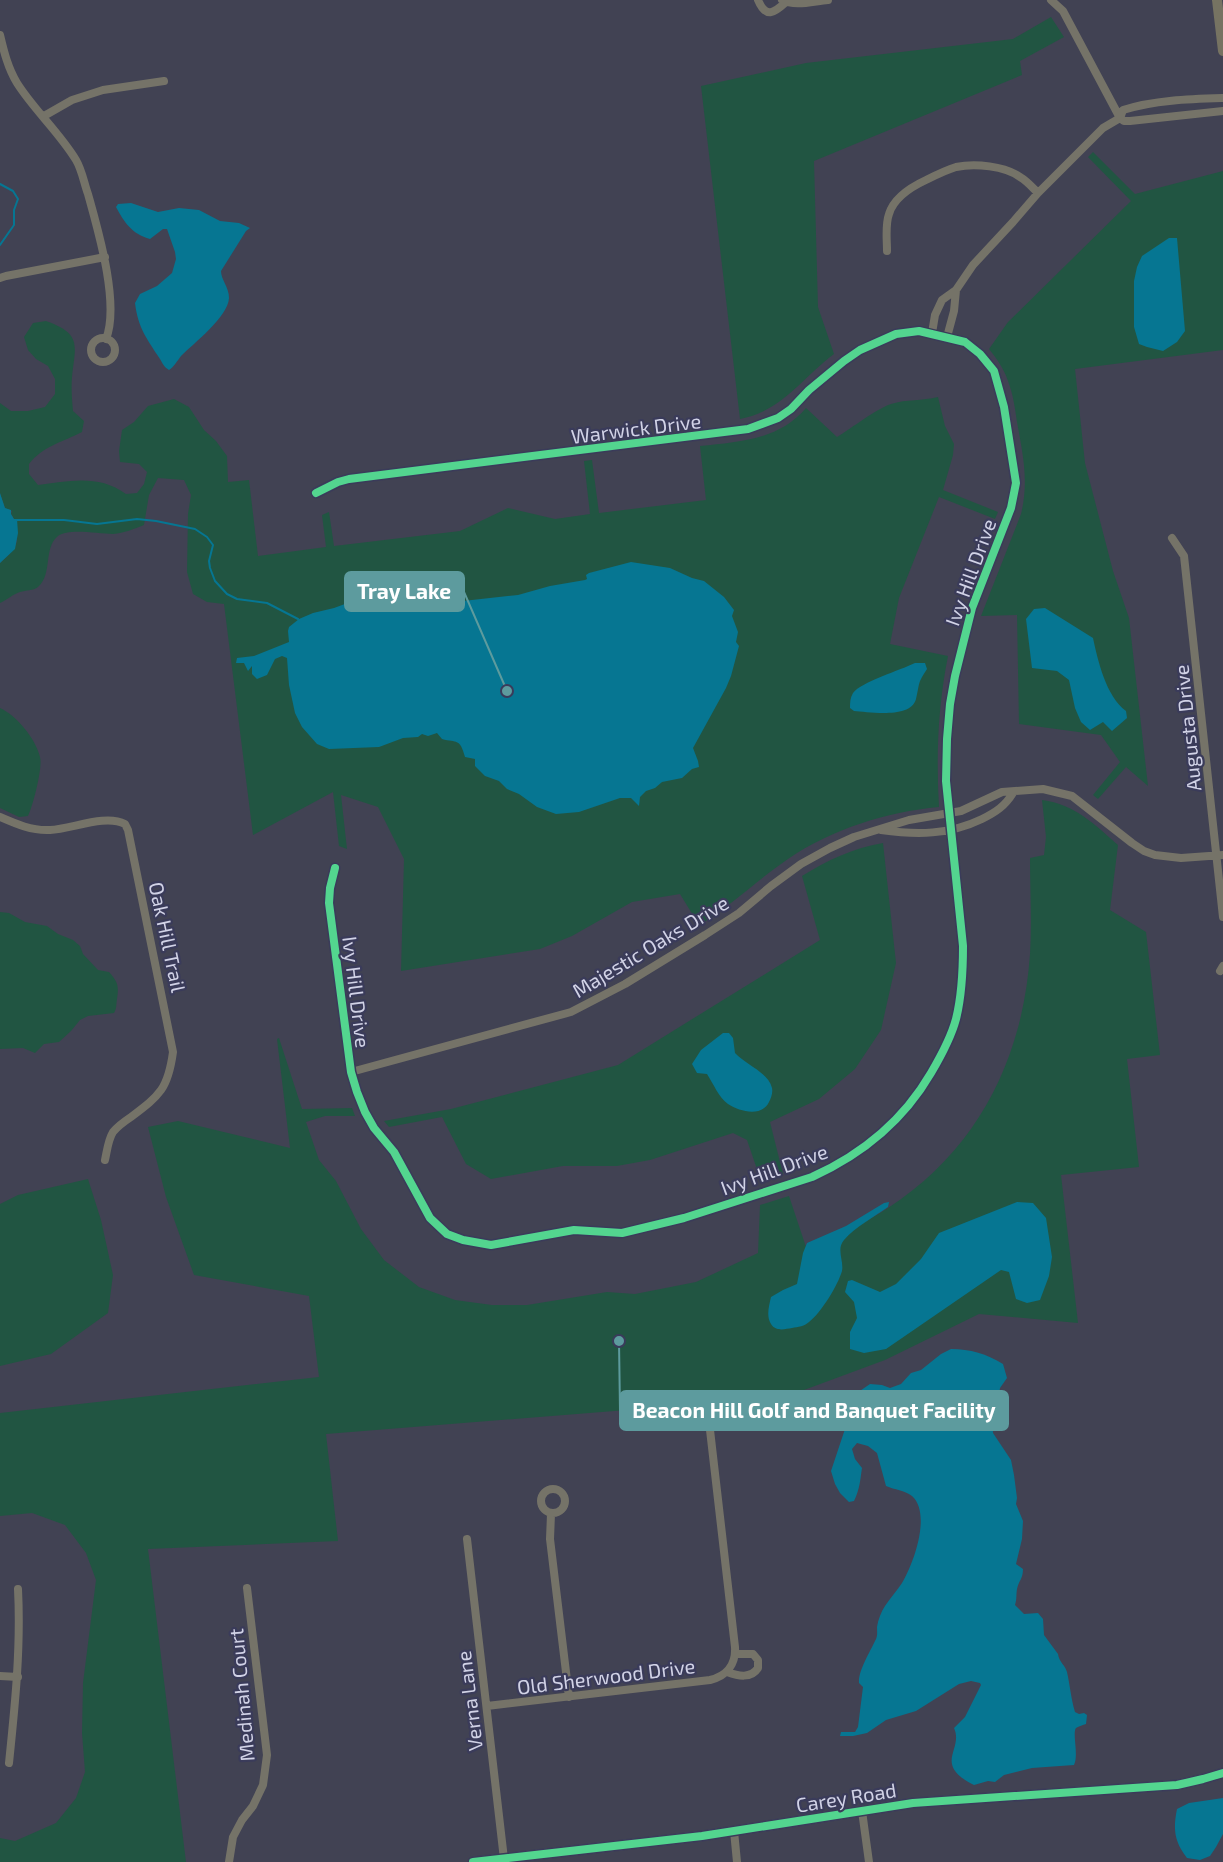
<svg xmlns="http://www.w3.org/2000/svg" width="1223" height="1862" font-family="'Exo 2',sans-serif">
<style>
.green{fill:#215542}
.water{fill:#067692}
.lines{fill:none;stroke-linecap:round;stroke-linejoin:round}
.stream{stroke:#067692;stroke-width:2}
.street{stroke:#757368;stroke-width:8}
.secondary{stroke:#767362;stroke-width:10}
.cycleway-casing{stroke:#3a3b5a;stroke-width:11}
.cycleway{stroke:#53d58f;stroke-width:8}
.labels{text-anchor:middle;dominant-baseline:central;stroke-width:4.5;stroke-linejoin:round;paint-order:stroke}
.street-label{font-size:20px;fill:#d1d2e6;stroke:#3a3b5a}
.leader{fill:none;stroke:#5d9b9e;stroke-width:2}
.callout-dot{fill:#5d9b9e;stroke:#3a3b5a;stroke-width:2}
.callout{fill:#5d9b9e;stroke:#5d9b9e;stroke-width:2}
.callout-label{font-size:21px;text-anchor:middle;font-weight:bold;fill:#fff}
</style>
<rect width="100%" height="100%" fill="#414253"/>
<path class="green" d="M1051,17l13,20 -44,24 2,14 -208,86 4,146 16,47c-33,25 -52,57 -94,65l-39,-333 105,-23 207,-24z
M1093,152l42,42 88,-23v179l-148,19 10,94 28,108 16,47 19,168 -22,-19 -28,32 -5,-4 27,-33 -19,-27 -82,-11 -2,-109 -36,1 40,-102c8,-33 2,-59 -4,-92 -2,-14 -4,-28 -9,-41 -4,-12 -11,-22 -19,-32l19,-27 123,-121 -43,-44z
M46,321c37,13 29,25 26,56 -1,11 0,23 1,34l11,10 -2,11c-19,10 -39,14 -53,32v10l9,11c31,-4 61,-11 88,9l11,-1 7,-9 3,-12 -8,-8 -19,-2 -1,-11 3,-21 12,-8 14,-16 26,-7 15,8 15,23 12,11 11,15 1,26 21,-2 9,76 68,-9 -4,-32 7,-3 5,34 126,-15 48,-23 47,11 35,-5 -6,-53 8,-1 7,53 107,-13 -6,-54c39,-4 79,-6 106,-38l31,29c15,-9 39,-28 54,-33 16,-5 31,-3 47,-7l7,29 9,18 -1,11 -10,35 55,22 -3,7 -56,-22 -40,101 -9,46 58,12c-10,50 -12,100 -9,151 -53,5 -107,22 -151,52 -31,21 -57,47 -89,66l-19,-31 -48,8 -60,34 -32,13 -139,22 3,-112 -26,-52 -37,-12 6,54 -8,-3 -6,-54 -80,43 -29,-231 -17,-2 -14,-8 -6,-22 1,-58 3,-19 -7,-15 -26,-2 -9,17 -5,30c-10,4 -20,8 -31,9 -15,0 -44,-6 -55,2 -15,12 -5,38 -20,51 -5,4 -12,3 -18,5 -7,2 -13,8 -20,11v-40c20,-18 18,-19 16,-44h-2l-3,-5 1,-3 -7,-3 -5,-14v-91l11,8h17l17,-4 10,-13v-15l-7,-13 -12,-7 -8,-9 -4,-13 9,-14z
M0,708c16,7 36,31 40,49 3,10 -7,49 -12,59l-9,1 -19,-9z
M1042,800c33,4 53,25 76,45l-8,65 36,22 14,123 -33,4 12,108 -78,8 17,148 -99,-9 -94,46 -81,30 -152,18 -326,26 12,107 -190,8 38,313h-186v-24l15,3 41,-18 20,-25 9,-26 -3,-39 1,-50 13,-103 -10,-27 -21,-28 -33,-12 -32,3v-103l319,-36 -10,-81 -115,-21 -28,-78 -18,-70 30,-6 112,27 -13,-109 2,-1 23,71 50,-1 3,8h-30l-19,6 13,38 17,21 25,48 23,31 35,27 36,13 37,5h35l80,-13 28,2 61,-12 62,-29 2,-48 29,-9 17,51c28,-12 57,-22 82,-39 90,-58 135,-150 142,-254 2,-32 0,-64 0,-96l14,-3 2,-18z
M883,843l13,120 -15,67 -26,39 -36,30 -49,23 13,52 -22,7 -14,-41 -14,-7 -83,27 -33,6h-54l-72,13 -25,-15 -24,-47 -53,10 -5,-6 67,-12 167,-44 202,-125 -18,-64c26,-16 51,-28 81,-33z
M0,912l9,1 16,9 22,4 11,8 15,6 7,6 3,8 15,16 11,2c9,10 10,14 8,27 -1,6 0,9 -3,14l-26,3 -8,4 -9,11 -12,11 -15,2 -9,9 -12,-5 -23,1z
M88,1179l13,41 12,55 -5,38 -57,41 -51,12v-162l18,-9z"/>
<path class="water" d="M131,203l27,9 21,-4 20,2 21,11 19,2 11,5 -4,3 -25,40c0,9 8,16 8,27 -1,19 -35,45 -48,58 -4,5 -7,11 -12,14 -5,-3 -6,-6 -9,-11 -13,-20 -22,-31 -25,-56l5,-9 17,-8 15,-13 4,-14 -1,-7 -8,-23h-4l-13,10c-18,-5 -26,-17 -34,-32l2,-3z
M1169,238h8l8,93 -8,11 -14,9 -16,-4 -8,-3 -5,-17v-46l3,-14 5,-11z
M0,493l5,15 6,2v4l3,5h3l1,14 -3,16 -15,14z
M631,562l39,6 22,10 12,3 20,16 10,13 -2,6 6,16 -2,10 3,4 -8,30 -5,12 -33,60 5,13 1,6 -7,2 -10,9 -20,4 -7,6 -9,3 -6,6 -1,9 -8,-8h-11l-41,14 -23,2 -19,-7 -18,-13 -12,-5 -8,-8 -14,-5 -10,-10v-7l-10,-2c-5,-19 -8,-14 -23,-18l-5,-6 -9,3 -6,-2 -4,3 -15,1 -24,9 -50,2 -12,-5 -15,-17 -7,-14 -6,-28 -2,-27 -5,-2 -7,3 -8,16 -10,4 -5,-5v-8l-4,5 -4,-8h-8l1,-5 17,-2 35,-14 -1,-11 1,-4 10,-8 14,-6 21,-5 19,-7 23,-3 35,3 20,-2 13,3 19,-1 55,-6 32,-9 35,-6 2,-1 -1,-4 3,-2z
M1045,608l48,30c5,23 13,58 33,73l1,7 -15,13 -9,-9 -13,8 -9,-8 -6,-14 -6,-28 -12,-9 -25,-3 -6,-49 8,-10z
M915,663h10l2,6c-10,15 -7,14 -11,30 -5,20 -47,13 -62,12l-4,-3c0,-5 0,-10 3,-15 8,-11 48,-23 62,-30z
M723,1033h6l4,5 2,15c11,12 33,19 37,35 1,5 -1,10 -3,14 -7,15 -29,10 -41,2 -9,-6 -15,-21 -21,-30l-10,-1 -5,-9 9,-14z
M889,1202l-1,5c-14,10 -33,20 -44,33 -8,9 0,21 -2,31 -4,14 -21,42 -33,51 -4,4 -11,5 -17,6 -7,1 -16,4 -21,-4 -5,-8 -2,-18 0,-27l12,-7 14,-6 6,-31 4,-10 39,-17 38,-23z
M1017,1202l16,1 13,15 6,39 -3,19 -9,24 -13,3 -11,-4 -7,-27 -8,-2 -115,79 -22,4 -14,-4v-17l7,-14 -3,-16 -9,-10 3,-11 4,-1 28,12 16,-8 25,-25 18,-26z
M951,1349c19,0 36,5 52,15l4,14 -7,10 -2,12 -6,12 1,21 18,27 3,15 3,23 -1,6 7,17 -1,18 -6,25 7,5c0,10 -4,11 -6,20 -1,6 0,10 -2,16l9,9 14,-1 5,6 1,16 14,19c1,8 7,11 9,18 3,13 4,27 8,40l4,2 5,-1 3,2 -1,9c-3,1 -7,2 -10,4 -4,5 3,27 -2,37l-42,3 -28,7 -9,7 -7,-1 -14,4c-42,-21 -10,-35 -20,-57l11,-11 16,-32 -1,-2 -9,-2 -12,3 -43,27 -30,9 -19,13 -14,3h-13l1,-4h14l3,-5 5,-40 -4,-4c-1,-12 11,-31 16,-42 3,-5 2,-9 2,-14 1,-7 4,-15 8,-21 5,-8 12,-15 17,-23 11,-18 30,-69 10,-87 -8,-6 -17,-6 -26,-10l-9,-33 -9,-7 -11,-3 -5,6 3,10 7,9c-2,13 -2,20 -8,33l-5,1 -9,-9 -5,-9 -4,-13 16,-48 -1,-20 6,-4 2,-4 16,-11 12,1 8,3 11,-4 10,-11 10,-3 20,-16z
M1223,1798v36l-7,13 -6,9 -10,4 -13,-2c-13,-17 -14,-29 -10,-49l12,-6z"/>
<g class="lines">
<path class="stream" d="M0,184l13,7 5,8 -4,11v15l-14,20
M17,520h47l33,4 40,-5 19,2 39,8 12,8 6,8 -4,16 1,7 5,13 12,13 10,5 30,4 31,16"/>
<path class="street" d="M758,0c8,19 16,13 28,2
M782,0c13,7 32,1 46,0
M1051,0l12,11 57,107
M0,35c4,17 8,33 17,48 17,27 42,49 59,77 6,10 8,23 12,34 10,36 32,110 18,145
M44,116l28,-16 31,-10 61,-9
M1120,118l3,-8c31,-10 67,-11 100,-12
M1120,118l4,3h6l93,-10
M887,251c0,-12 -2,-26 2,-37 5,-17 22,-27 37,-34 10,-5 20,-10 30,-13 19,-4 49,-1 64,10 7,4 12,10 18,16
M0,278l6,-2 99,-19
M932,333l3,-18 7,-15 14,-10 17,-25 40,-43 25,-29 65,-65 17,-10
M947,337l7,-26 2,-21
M91 350a12 12 0 1 1 24 0a12 12 0 1 1-24 0Z
M316,493l22,-11 11,-3 399,-50 30,-11 13,-9 18,-19 35,-29 16,-11 36,-16 23,-3 46,11 15,12 14,17 10,36 12,76 -5,25 -39,100 -17,68 -5,28 -3,35 -1,42 17,165c0,25 -1,49 -7,73 -5,19 -15,37 -25,54 -28,48 -68,81 -119,104l-128,41 -62,15 -48,-3 -83,15 -28,-5 -16,-6 -17,-16 -36,-66 -20,-24 -9,-16 -8,-20 -6,-20 -22,-169 1,-15 5,-20
M1172,538l12,18 39,361
M0,817c16,7 32,14 50,13 22,-1 55,-16 75,-6l3,6 45,222c-5,37 -13,43 -42,65 -6,4 -13,9 -18,15 -5,8 -6,19 -8,28
M881,830c36,5 68,5 101,-11 14,-7 23,-13 31,-26
M1220,971l3,-5
M351,1072l220,-60 54,-28 80,-49 34,-22 32,-27 30,-22 29,-16 24,-11 55,-17 52,-9 41,-19 41,-3 29,7 60,47 12,8 11,4 26,3 42,-3
M541 1501a12 12 0 1 1 24 0a12 12 0 1 1-24 0Z
M551,1514l-1,25 19,158
M467,1539l37,320
M727,1672c11,4 24,7 31,-4v-8l-5,-6h-18
M0,1676l18,1
M487,1706l223,-26c17,-4 26,-16 25,-33l-25,-217
M9,1763c6,-58 12,-115 9,-174
M862,1811l7,51
M734,1831l3,31
M229,1862l4,-25 9,-17 11,-14 10,-21 4,-30 -20,-167"/>
<path class="secondary" d="M1217,0l6,51
M473,1862l229,-26 211,-33 264,-18 26,-6 20,-6"/>
<defs>
<path id="cycleway" d="M316,493l22,-11 11,-3 399,-50 30,-11 13,-9 18,-19 35,-29 16,-11 36,-16 23,-3 46,11 15,12 14,17 10,36 12,76 -5,25 -39,100 -17,68 -5,28 -3,35 -1,42 17,165c0,25 -1,49 -7,73 -5,19 -15,37 -25,54 -28,48 -68,81 -119,104l-128,41 -62,15 -48,-3 -83,15 -28,-5 -16,-6 -17,-16 -36,-66 -20,-24 -9,-16 -8,-20 -6,-20 -22,-169 1,-15 5,-20
M473,1862l229,-26 211,-33 264,-18 26,-6 20,-6"/>
</defs>
<use href="#cycleway" class="cycleway-casing"/>
<use href="#cycleway" class="cycleway"/>
</g>
<g class="labels">
<g class="street-label">
<text transform="translate(636 428) rotate(-7)">Warwick Drive</text>
<text transform="translate(970 572) rotate(-70)">Ivy Hill Drive</text>
<text transform="translate(1187 728) rotate(-96)">Augusta Drive</text>
<text transform="translate(168 937) rotate(78)">Oak Hill Trail</text>
<text transform="translate(650 946) rotate(-31)">Majestic Oaks Drive</text>
<text transform="translate(357 992) rotate(83)">Ivy Hill Drive</text>
<text transform="translate(774 1169) rotate(-20)">Ivy Hill Drive</text>
<text transform="translate(606 1676) rotate(-7)">Old Sherwood Drive</text>
<text transform="translate(241 1695) rotate(-95)">Medinah Court</text>
<text transform="translate(469 1701) rotate(-97)">Verna Lane</text>
<text transform="translate(846 1797) rotate(-9)">Carey Road</text>
</g>
</g>
<path class="leader" d="M507 691L464 592M619 1341L620 1411"/>
<g class="callout-dot">
<circle cx="507" cy="691" r="6"/>
<circle cx="619" cy="1341" r="6"/>
</g>
<g class="callout">
<rect x="345" y="572" width="119" height="39" rx="6"/>
<rect x="620" y="1391" width="388" height="39" rx="6"/>
</g>
<g class="callout-label">
<text x="404" y="599">Tray Lake</text>
<text x="814" y="1418">Beacon Hill Golf and Banquet Facility</text>
</g>
</svg>
